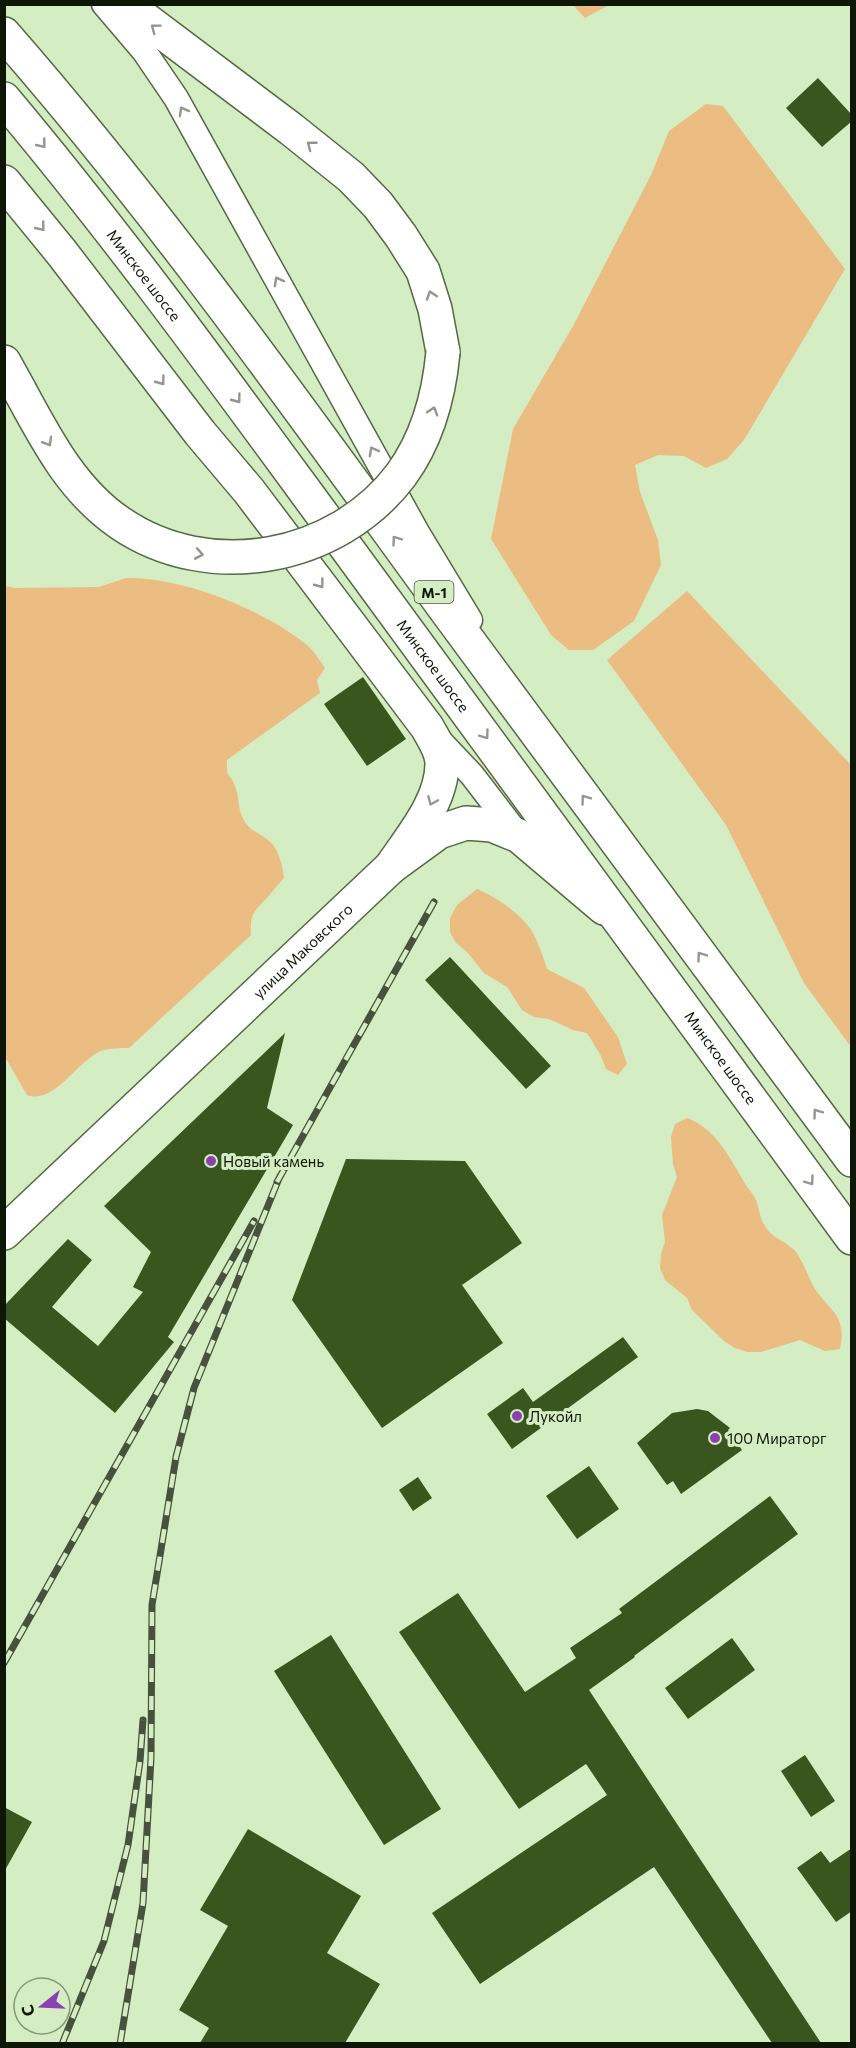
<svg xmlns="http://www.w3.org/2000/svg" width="856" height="2048" font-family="Commissioner,sans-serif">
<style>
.green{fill:#ebbd83}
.building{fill:#38561e}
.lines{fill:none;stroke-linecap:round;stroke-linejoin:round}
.street-casing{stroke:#536942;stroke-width:27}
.secondary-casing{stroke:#536942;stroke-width:36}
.highway-casing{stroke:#536942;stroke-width:36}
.street{stroke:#fff;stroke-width:24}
.secondary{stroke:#fff;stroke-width:33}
.highway{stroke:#fff;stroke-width:33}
.rail-casing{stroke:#46523c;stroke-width:7}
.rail{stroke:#d4edc2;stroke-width:4.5;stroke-dasharray:14;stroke-linecap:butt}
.secondary-bridge-casing{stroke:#536942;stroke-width:36;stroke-linecap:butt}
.secondary-bridge{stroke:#fff;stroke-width:33}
.oneway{stroke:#93968f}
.poi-dot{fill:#8b3fb1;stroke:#d4edc2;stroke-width:2}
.labels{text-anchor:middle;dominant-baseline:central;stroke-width:6;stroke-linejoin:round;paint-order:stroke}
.shield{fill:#d4edc2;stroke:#49563f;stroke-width:1.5}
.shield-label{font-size:14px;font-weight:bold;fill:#0e1607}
.street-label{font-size:15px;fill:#0e1607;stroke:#d4edc2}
.poi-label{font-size:15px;fill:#0e1607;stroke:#d4edc2;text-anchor:start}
</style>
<rect width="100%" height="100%" fill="#d4edc2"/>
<path class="green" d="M573,5h36l-24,13z
M706,104l17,2 122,163 -101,171 -17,19 -21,9 -22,-12 -26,-1 -23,10 5,27 18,48 3,25 -27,56 -41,29h-24l-18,-15 -60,-96 22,-110 60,-103 78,-151 18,-44z
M126,578c57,-1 139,32 182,68 7,6 12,15 17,22l-8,12 3,13 -93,67c-1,19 3,12 8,26 5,12 2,24 10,36 6,9 14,11 22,17 12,9 15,25 17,39 -7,7 -13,16 -20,23 -12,12 -14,16 -13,34l-122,113c-8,0 -20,0 -28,3 -24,10 -47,54 -74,44l-22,-38v-471l10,2 84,-1z
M687,591l164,174v282l-47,-64 -78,-158 -119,-165z
M477,889c18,7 47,27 56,44 6,11 10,24 14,36l37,19 34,49 9,27 -9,11 -12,-6 -6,-15 -13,-21 -14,-3 -24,-11 -15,-2 -12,-7 -15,-23 -23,-14 -17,-21 -11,-9 -6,-11v-14l7,-13z
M687,1118c30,11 43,41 59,67 3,5 8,10 10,15 3,8 4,19 9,26 7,13 22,15 31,26 8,11 12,25 19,37 16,23 32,27 25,60l-15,2 -25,-11 -39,12h-14l-12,-4 -11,-7 -32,-31 -5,-12 -22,-18 -5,-12 1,-14 4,-12 -3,-27 15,-38 -4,-13 -2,-27 4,-13z"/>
<path class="building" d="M818,78l34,37v6l-30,26 -36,-39z
M363,677l43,62 -39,27 -43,-62z
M450,957l101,109 -25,23 -101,-109z
M285,1033l-18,75 26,17 -125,212 6,5 -59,71 -111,-95v-12l64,-67 24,21 -40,47 46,39 45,-54 -10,-5 18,-35 -47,-46z
M346,1159l119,2 57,82 -60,42 41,58 -121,85 -90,-128z
M623,1337l15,20 -126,92 -25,-35 36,-26 10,14z
M697,1409l11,2 22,17 -2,2 14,20 -61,44 -8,-13 -6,4 -30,-42 35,-30z
M589,1466l30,43 -42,30 -31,-43z
M418,1477l14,21 -19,13 -14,-21z
M770,1496l28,38 -164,122 1,1 -46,33 232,353h-49l-118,-176 -174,117 -48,-71 175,-118 -21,-31 -67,45 -120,-177 59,-39 67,99 51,-34 -6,-10 52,-35 -3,-4z
M331,1635l110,174 -57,36 -110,-174z
M732,1638l23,32 -67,49 -23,-31z
M805,1755l30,46 -24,16 -30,-46z
M4,1807l28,15 -28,50z
M248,1829l113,67 -34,57 53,31 -35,59h-145l9,-15 -30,-18 49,-84 -28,-16z
M852,1848v63l-16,11 -39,-54 24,-17 9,12z"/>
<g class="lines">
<defs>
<path id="street" d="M104,4l40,47 32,47 242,436 52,86
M437,738l35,37 46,60"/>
<g id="secondary">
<path d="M125,4l166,125 60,48 27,28 23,31 22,35 12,38 8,43"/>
<path d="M4,182l58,71 138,180 49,58 178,236c6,11 14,22 15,35 1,38 -30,74 -51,105"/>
<path d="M4,362l16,29"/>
<path id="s1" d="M4,1233l387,-366 48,-35 27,-9 26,2 27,11 85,72"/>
</g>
<g id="highway">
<path d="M4,34c160,183 301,383 444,579 134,182 269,364 404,547"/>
<path id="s2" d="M4,99c121,144 231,297 342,448 170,230 339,460 506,691"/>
</g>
</defs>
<use href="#street" class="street-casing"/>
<use href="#secondary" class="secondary-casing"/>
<use href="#highway" class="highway-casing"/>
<use href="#street" class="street"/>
<use href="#secondary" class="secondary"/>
<use href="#highway" class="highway"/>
<defs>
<path id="rail" d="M277,1182l157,-280
M4,1663l250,-442
M62,2044l42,-103 24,-96 12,-84 3,-41
M120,2044l23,-141 8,-145 1,-153 24,-148 18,-69 86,-212"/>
</defs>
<use href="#rail" class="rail-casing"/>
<use href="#rail" class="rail"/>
<defs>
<path id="secondary-bridge" d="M20,391c27,50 53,100 100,132 89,61 217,37 281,-48 27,-37 38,-79 42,-123"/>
</defs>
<use href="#secondary-bridge" class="secondary-bridge-casing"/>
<use href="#secondary-bridge" class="secondary-bridge"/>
</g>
<defs><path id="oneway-chevron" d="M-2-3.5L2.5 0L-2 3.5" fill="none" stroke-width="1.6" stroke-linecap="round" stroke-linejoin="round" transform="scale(1.5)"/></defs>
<g class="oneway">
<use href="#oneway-chevron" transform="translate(155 28) rotate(-143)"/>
<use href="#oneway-chevron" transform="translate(183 111) rotate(-119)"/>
<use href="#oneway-chevron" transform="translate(42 144) rotate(51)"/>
<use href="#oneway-chevron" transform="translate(311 145) rotate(-142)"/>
<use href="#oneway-chevron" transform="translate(41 227) rotate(51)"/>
<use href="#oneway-chevron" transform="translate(278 281) rotate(-119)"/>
<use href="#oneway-chevron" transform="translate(431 295) rotate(-108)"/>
<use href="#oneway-chevron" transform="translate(161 381) rotate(53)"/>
<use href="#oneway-chevron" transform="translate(237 399) rotate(53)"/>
<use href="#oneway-chevron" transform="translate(433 411) rotate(-73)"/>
<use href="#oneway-chevron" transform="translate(48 442) rotate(59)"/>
<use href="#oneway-chevron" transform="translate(373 451) rotate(-119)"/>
<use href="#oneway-chevron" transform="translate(396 540) rotate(-126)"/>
<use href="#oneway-chevron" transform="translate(199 554) rotate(10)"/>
<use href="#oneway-chevron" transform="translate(320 584) rotate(53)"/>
<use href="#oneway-chevron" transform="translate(485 735) rotate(54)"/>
<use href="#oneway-chevron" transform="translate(585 799) rotate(-126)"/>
<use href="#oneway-chevron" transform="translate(432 801) rotate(113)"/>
<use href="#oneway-chevron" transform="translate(701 956) rotate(-126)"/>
<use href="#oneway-chevron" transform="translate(817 1113) rotate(-126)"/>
<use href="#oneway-chevron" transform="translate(810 1181) rotate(54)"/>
</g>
<g class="poi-dot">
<circle cx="211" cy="1161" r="6"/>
<circle cx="517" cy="1416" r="6"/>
<circle cx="715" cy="1438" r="6"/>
</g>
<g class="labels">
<rect class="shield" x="414.5" y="581" width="39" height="22" rx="4.5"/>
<g class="shield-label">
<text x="434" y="592">М-1</text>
</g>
<g class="street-label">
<text stroke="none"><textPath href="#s2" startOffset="225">Минское шоссе</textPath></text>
<text stroke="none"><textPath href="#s2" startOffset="711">Минское шоссе</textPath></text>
<text stroke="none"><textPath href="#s1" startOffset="411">улица Маковского</textPath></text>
<text stroke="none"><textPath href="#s2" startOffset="1197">Минское шоссе</textPath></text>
</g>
<g class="poi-label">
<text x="223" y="1161">Новый камень</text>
<text x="529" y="1416">Лукойл</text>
<text x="727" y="1438">100 Мираторг</text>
</g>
</g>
<rect width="856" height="2048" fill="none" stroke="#0e1607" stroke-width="12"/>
<g transform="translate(42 2006) rotate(252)"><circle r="28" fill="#d4edc2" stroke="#859777" stroke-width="1.5"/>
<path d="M0-4.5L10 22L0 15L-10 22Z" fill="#8b3fb1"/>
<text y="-9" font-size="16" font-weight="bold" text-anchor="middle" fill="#0e1607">С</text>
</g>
</svg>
